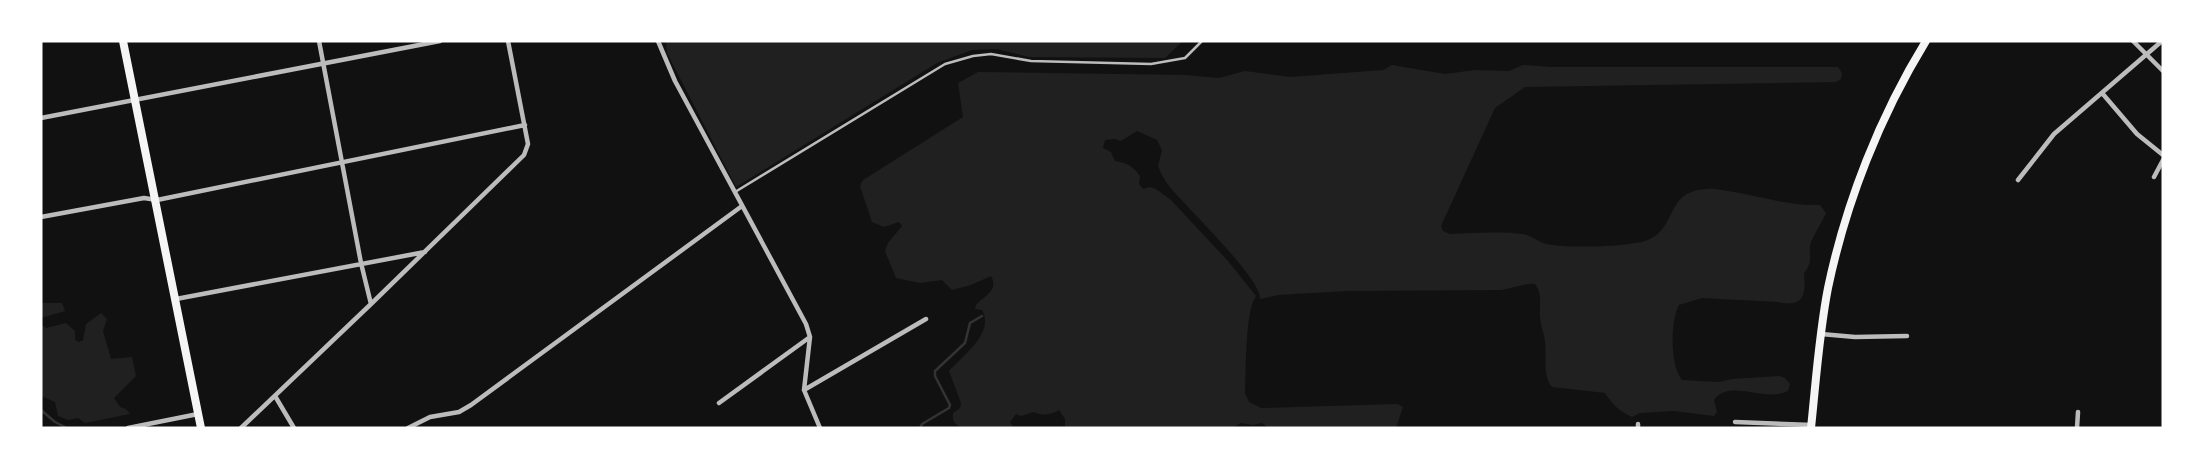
<svg xmlns="http://www.w3.org/2000/svg" width="2204" height="469" font-family="Jost,sans-serif">
<style>
.green{fill:#202020}
.lines{fill:none;stroke-linecap:round;stroke-linejoin:round}
.stream{stroke:#333;stroke-width:2.5}
.service{stroke:#bcbcbc;stroke-width:2.5}
.minor{stroke:#bcbcbc;stroke-width:4.5}
.primary{stroke:#f5f5f5;stroke-width:8}
</style>
<rect width="100%" height="100%" fill="#111"/>
<path class="green" d="M666,41h517l-18,17 -136,-1 -33,-8 -24,1 -35,13 -201,124 -69,-134z
M1392,65l53,9 30,-4 34,1 14,-6 29,2h286l4,6 -1,6 -5,3 -311,5 -30,21 -54,118 2,5 7,3c23,-1 48,-3 72,0 8,1 13,6 21,9 18,6 83,4 102,-2 34,-11 18,-50 62,-52 9,-1 18,2 27,3 29,5 56,14 86,13l6,8c-4,10 -11,19 -15,29 -4,12 4,18 -7,31 2,22 0,35 -26,29l-76,-4 -23,7c-9,16 -9,61 3,75l37,2 13,-3 47,-3 6,2 5,6 -2,7c-24,12 -58,-13 -74,9l3,12 -3,4 -40,-5 -34,2 -8,4c-13,-6 -20,-13 -27,-24l-53,-6c-10,-12 -5,-31 -7,-46 -1,-7 -4,-15 -5,-23 -1,-12 3,-24 -5,-34 -7,-1 -24,4 -33,6l-154,1 -70,4 -18,4c2,-20 -75,-93 -91,-113 -5,-6 -8,-13 -11,-20l4,-16 -5,-10 -20,-9 -16,10 -7,-2 -9,1 -2,8 8,4 4,9c12,2 18,5 25,15l-1,8 4,5 7,-2 6,2 15,11 57,61 28,35c-11,14 -10,76 -11,97l4,9 12,6 136,-4 6,3 -7,21h-128l-6,-5 -9,2 -12,-2 -8,5h-168v-9l-6,-9c-7,5 -18,6 -25,2l-13,4 -5,-2 -6,8 4,6h-52c-7,-4 -10,-6 -9,-15l7,-5 1,-5 -12,-32c14,-16 46,-38 33,-61l-7,-1 1,-4c9,-10 23,-14 15,-29l-20,9 -19,5 -10,-10 -22,3 -24,-5 -11,-27 3,-8 14,-17 -3,-4 -15,5 -12,-5 -12,-36 3,-6 100,-63 -5,-34 20,-11 207,3 34,3 26,-7 45,6 93,-7z
M41,303h21l3,8 -24,7z
M101,313l6,6 -4,12 8,28 21,-2 4,19 -22,22 6,9 6,2 4,5 -45,9 -7,-5 -10,2 -10,-4 -3,-14 -14,-6v-72l5,4 20,-5 9,8v9l4,2 4,-2 3,-16z"/>
<g class="lines">
<path class="stream" d="M41,410l14,12 12,6
M920,428l2,-4 27,-16 1,-3 -15,-29v-5l30,-28 5,-20 12,-7"/>
<path class="service" d="M735,192l210,-128 28,-8 18,-2 40,7 120,3 34,-6 17,-17"/>
<path class="minor" d="M319,41l42,222 10,41
M658,41l17,40 131,243 4,13 -6,53 16,38
M2133,41l30,30
M2102,93l35,41 26,21
M41,118l399,-77
M2154,177l9,-17
M2018,180l36,-46 108,-93
M41,217l103,-19 13,2 368,-75
M176,299l249,-47
M1821,334l34,3 52,-1
M804,390l122,-71
M275,396l19,32
M719,403l91,-66
M1735,422l77,3
M1638,424v4
M128,428l70,-14
M241,428l130,-124 153,-149 4,-11 -20,-103
M408,428l22,-11 29,-5 12,-7 271,-199
M2077,428l1,-16"/>
<path class="primary" d="M123,41l78,387
M1811,428c5,-47 8,-94 17,-140 18,-86 52,-172 98,-247"/>
</g>
<rect width="2204" height="469" fill="none" stroke="#ffffff" stroke-width="85"/>
</svg>
